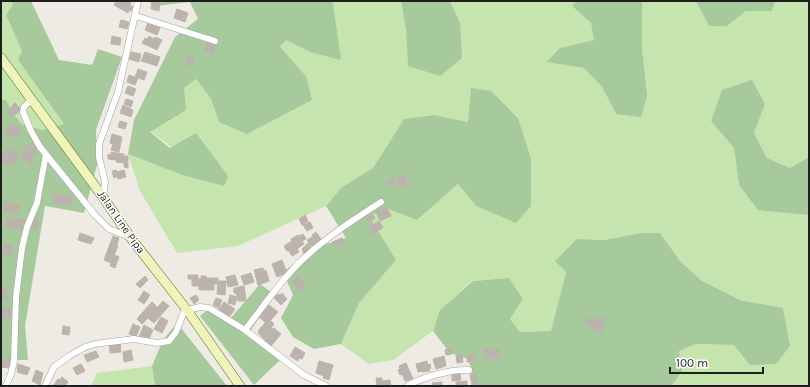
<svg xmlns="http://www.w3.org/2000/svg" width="810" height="387" font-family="Karla,sans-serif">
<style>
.grass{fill:#c5e4ae}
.forest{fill:#a7ca9c}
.building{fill:#bbb4ae;stroke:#beb3a8}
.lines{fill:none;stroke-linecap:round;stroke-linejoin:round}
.minor-casing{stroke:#a2a2a2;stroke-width:7}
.secondary-casing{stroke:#5c6c0d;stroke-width:10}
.minor{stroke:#fff;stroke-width:6}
.secondary{stroke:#eef4bc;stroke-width:9}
.labels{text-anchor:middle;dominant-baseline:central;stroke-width:3;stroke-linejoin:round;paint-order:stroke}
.street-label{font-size:11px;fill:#1e1e1e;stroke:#fff}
</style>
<rect width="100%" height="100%" fill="#eeebe4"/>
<path class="grass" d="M1,1h9l3,3 -7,11 16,36 -4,9 46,64 -22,6 -20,-6 -8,-9 -8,-15h-5z
M330,1h71l5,29 2,36 52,-43 -10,-22h126l-4,5 19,17 4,17 -35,8 -14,14 38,6 18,19 14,27 26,-65v-48h54l13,25h18l19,-15h26l3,-10h34v156l-19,11 -23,-10 -13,-25 11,-29 -54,17 23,27 5,37 19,24 50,6 1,-1v172h-144l7,-1 7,-34 17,-7 38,1 49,-37 -43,-8 -38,-19 -22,-20 -20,-28h-19l-37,7 -27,-1 -11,33 -15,59 -31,1 -10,-13 13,-20 -14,-21 -37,3 -32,29 -7,21 -40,29 -24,4 -28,-20 18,-41 37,-43 -27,-44 19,-7 29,11 41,-36 18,22 55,-48 -13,-40 -27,-27 -23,31 -34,-7 -30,4 -31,49 -31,19 -16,19 -88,40 -61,7 -37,-62 -12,-37 54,21 42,11 -74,-55 34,-43 12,-9 15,20 8,23 87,-46 -26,-28 6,-8 24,12 23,-49z
M152,366l3,20h-64l6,-13z"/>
<path class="forest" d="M10,1h21l28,59 33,5 6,-16 24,8 -26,73 1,35 -13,48 -39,-7 -20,120 3,34h-27v-260h5l8,15 8,9 20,6 22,-6 -46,-64 4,-9 -16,-36 7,-11z
M149,1h181l3,2 8,57 -31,-8 -24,-12 -6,7 26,29 6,24 -65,34 -28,-12 -8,-23 -15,-20 -12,9 2,22 -36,22 20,16 26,-15 32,43 -4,10 -42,-11 -54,-21 6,-34 41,-83 23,-18 -8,-17 -35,4z
M401,1h49l10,22 2,35 -22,18 -32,-10 -2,-36z
M576,1h66v48l5,47 -6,21 -25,-3 -14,-27 -18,-19 -38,-6 14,-14 34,-8 -3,-17 -19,-17z
M696,1h79l-3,10h-26l-19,15h-18z
M752,80l13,24 -11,29 13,25 23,10 19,-11v57l-1,1 -50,-5 -19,-25 -5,-37 -23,-27 11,-31z
M471,88l20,3 27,27 13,40v48l-15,17 -40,-17 -18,-22 -41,36 -29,-11 -19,7 27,44 -37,43 -18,41 -27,5 -21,-12 -12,-19 12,-23 -10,-23 34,-25 29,-9 -20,-32 16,-19 31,-19 31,-49 30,-4 34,7z
M641,233h19l20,28 22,20 38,19 43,8 7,38 -14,18 -26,1 -16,-20 -38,-1 -17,7 3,20 -10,14 -7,1h-188l-9,-27 -18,-6 -17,-22 7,-21 33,-29 36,-3 14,21 -13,20 10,13 31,-1 15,-59 -11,-11 22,-22 27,1z
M260,284l15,11 -25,36 30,29 -26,25 -54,-69 10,-8 20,11z
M177,323l50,63h-72l-3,-20 11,-26z"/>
<path class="building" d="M116,1h14l1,1 -1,3 3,2 -2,4 -2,-1 -1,3 -14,-8z
M152,1l8,2 -1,8 -8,-2z
M177,9l11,4 -3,9 -11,-4z
M121,20l8,2 -2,7 -8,-2z
M148,23l12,5 -3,7 -12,-5z
M112,36l9,2 -1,7 -9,-1z
M149,36l5,3 1,-2 7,3 -5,10 -15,-7 3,-5 3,1z
M207,43l8,2 -2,8 -8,-2z
M131,52l10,2 -2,8 -10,-3z
M145,52l9,3 -3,9 -10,-3z
M154,55l6,2 -3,9 -6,-2z
M187,56l7,2 -2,8 -7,-2z
M138,69l9,3 -3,8 -9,-3z
M129,75l9,3 -3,7 -8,-3z
M128,86l8,3 -3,7 -8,-3z
M126,99l7,2 -2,6 -7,-3z
M15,103l6,7 -9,7 -5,-6z
M123,105l10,5 -2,7 -11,-4z
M120,121l7,2 -2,6 -7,-2z
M9,124l12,4 -3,10 -13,-4z
M112,134l10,3 -3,15 -8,-2 2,-6 -3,-1z
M32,143l4,5 -1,2 2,2 -6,7 2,1 -3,4 -9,-8 4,-5 -2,-1 5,-6 2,1z
M6,149l3,2 1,-2 9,4 -6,14 -12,-5z
M111,152l6,1 -1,7 -8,-1v-5l3,1z
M117,153l7,1 -1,9 -7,-1z
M124,156h4v12l-4,-1z
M116,170l2,6 -4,2 -2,-7z
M124,170l2,7 -8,2 -2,-7z
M404,175l4,10 -8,3 -4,-10z
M393,178l2,6 -6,2 -2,-6z
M54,193l18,3 -1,10 -19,-3z
M5,202l15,3 -2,9 -14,-3z
M381,208l5,10 -6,3 -4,-10z
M387,208l4,8 -5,2 -4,-8z
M372,214l3,4 -6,5 -3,-5z
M305,215l3,6 -6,4 -3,-6z
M8,217l9,2 -3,10 -9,-3z
M18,218l10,3 -3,9 -10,-2z
M34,219l5,1 -2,9 -5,-1z
M379,221l4,7 -11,6 -4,-6z
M310,222l3,6 -6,3 -4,-6z
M316,232l5,7 -4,4 -5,-8z
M80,233l14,5 -3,6 -13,-4z
M303,234l3,5 -4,2 -3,-5z
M298,235l6,9 -7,5 -6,-10z
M113,236l6,2 -2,7 1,1 -7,17 -7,-3z
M312,237l5,6 -6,3 -4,-6z
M342,238l2,5 -9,4 -3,-5z
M292,241l3,5 -8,5 -3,-5z
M5,243l8,2 -2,11 -8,-2z
M308,243l4,7 -8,4 -2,-5z
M295,246l4,6 -7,4 -4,-6z
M114,255l5,2 -4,11 -5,-2z
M282,260l5,13 -10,4 -5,-13z
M263,268l1,3 2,-1 3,11 -11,4 -4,-15z
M251,273l3,9 -10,3 -3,-9z
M188,275h10v4h-10z
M235,275l3,10 -10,2 -2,-10z
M145,276l3,4 -8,8 -4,-4z
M201,276h5v14h-7v-4h-7v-7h9z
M299,276l7,12 -7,4 -7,-11z
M206,278h12v6h-12z
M218,281h8l-1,14 -8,-1z
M206,284h8v6h-8z
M244,286l1,6 -11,1v-5z
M1,289h7l-1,10h-6z
M144,291l6,4 -6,9 -6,-4z
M245,292l1,9h-8l-2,-8z
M282,293l5,6 -6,6 -7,-7 4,-4 2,1z
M196,295l3,5 -5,4 -4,-6z
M230,295l7,2 -2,8 -7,-2z
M216,298l6,2 -3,8 -6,-3z
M163,301l6,5 -15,17 -6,-5z
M152,302l5,5 -9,11 -6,-5z
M224,302l11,7 -5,7 -11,-6z
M269,305l9,7 -10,11h-2l-7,-6z
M1,307l10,2 -2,11 -8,-2z
M142,313l6,5 -6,6 -5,-5z
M596,316l9,3 -4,13 -9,-2 1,-4 -7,-2 1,-6 8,2z
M161,317l7,4 -6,12 -8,-4z
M271,321l3,3 -3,4 2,1 -9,10 -6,-6 1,-1 -1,-1 7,-8 4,1z
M133,324l7,3 -4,10 -7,-3z
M144,325l9,5 -5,11 -9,-4z
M63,326l7,1 -1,8 -7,-1z
M274,328l7,6 -10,12 -7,-5z
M120,342l1,10 -11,1 -1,-9z
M295,347l10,6 -3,6 -3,-1 -1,3 -8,-5z
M451,348l1,6 -6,1 -1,-5z
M484,349h15v9h-15z
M131,350l2,10 -9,2 -1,-10z
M96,351l3,6 -12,5 -3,-7z
M462,354l1,8 -6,1 -1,-8z
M467,355h8v7h-8z
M444,356l2,10 -10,3 -3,-10z
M1,359l9,1v8l-9,-1z
M319,361l14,4 -4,15 -6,-2 1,-2 -8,-3z
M427,361l1,4 2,-1 1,4 -2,1 1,2 -7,1v-1l-5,1 -2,-8z
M406,363l7,16 -8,2 -3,-7 -2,1 -2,-5 2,-1 -1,-3z
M18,364l12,4 -3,7 -10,-3 1,-3h-1z
M81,364l4,7 -8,4 -4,-7z
M36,370l7,3 -3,12 -8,-4z
M460,373l1,7 -9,1v-7z
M476,373l2,11 -6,1 -2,-11z
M62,377l6,5 -3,4h-12l5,-7 2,1z
M376,378h6v8h-5z
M390,380l1,6h-9v-5z
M467,381v5h-11v-4z
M442,382v4h-9l-1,-3z"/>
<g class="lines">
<defs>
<path id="minor" d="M136,16l79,25
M32,99l-8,8 -1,5 8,19 9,16 55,68 14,14 21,8
M103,197l2,-15 -6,-25v-13l19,-52 20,-91
M187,310l13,-3 9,1 36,22 59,45 22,11
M245,330c18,-23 35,-49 56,-69 24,-23 52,-41 80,-59
M6,386l5,-12 3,-13 2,-64 6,-49 5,-21 10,-24 9,-49
M45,386l9,-19 15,-11 16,-9 10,-3 39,-5 23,4 12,-2 7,-9 9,-23
M407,386c16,-9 44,-17 62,-16"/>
<path id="secondary" d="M1,58l102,139 27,40 57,73 53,76"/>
</defs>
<use href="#minor" class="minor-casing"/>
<use href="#secondary" class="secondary-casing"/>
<use href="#minor" class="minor"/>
<use href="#secondary" class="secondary"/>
</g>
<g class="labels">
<g class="street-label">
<text transform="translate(121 222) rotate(55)">Jalan Line Pipa</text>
</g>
</g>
<rect width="810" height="387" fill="none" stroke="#1e1e1e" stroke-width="4"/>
<path d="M670 367v6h93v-6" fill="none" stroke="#1e1e1e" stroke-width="2"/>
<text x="676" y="367" font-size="12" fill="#1e1e1e" stroke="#ffffff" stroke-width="3" paint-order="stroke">100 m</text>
</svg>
